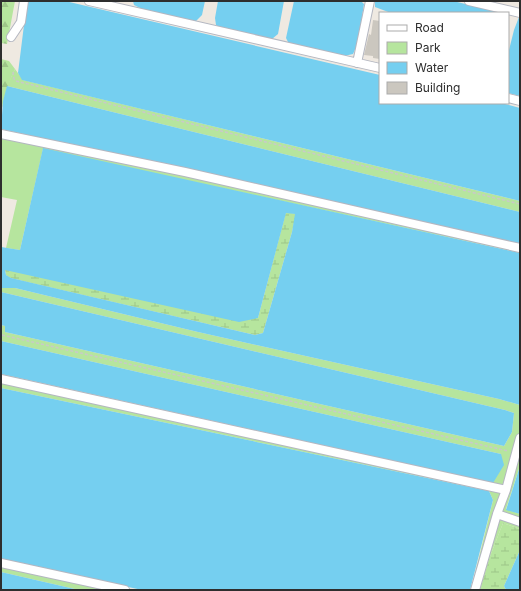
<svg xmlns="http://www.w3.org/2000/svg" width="521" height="591" font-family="Inter,sans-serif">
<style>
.green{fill:#b6e59e}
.forest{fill:url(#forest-firs)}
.wetland{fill:url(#wetland-marsh)}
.water{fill:#75cff0;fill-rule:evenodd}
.building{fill:#cbc7bf}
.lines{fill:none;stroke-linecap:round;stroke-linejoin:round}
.minor-casing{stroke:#b4b7c1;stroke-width:10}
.path{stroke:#c9c9c9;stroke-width:1.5;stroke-dasharray:3 2;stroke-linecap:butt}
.minor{stroke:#fff;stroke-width:8}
</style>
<defs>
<pattern id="forest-firs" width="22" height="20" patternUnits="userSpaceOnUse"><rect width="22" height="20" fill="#b6e59e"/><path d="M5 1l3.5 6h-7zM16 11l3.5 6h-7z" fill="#9dc588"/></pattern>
<pattern id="wetland-marsh" width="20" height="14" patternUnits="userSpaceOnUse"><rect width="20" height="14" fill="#b6e59e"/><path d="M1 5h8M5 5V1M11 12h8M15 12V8" fill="none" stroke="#9dc588"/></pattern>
</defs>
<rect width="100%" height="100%" fill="#efe9e1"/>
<path class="green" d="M15,69l8,11 497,121v11l-513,-126z
M1,129l519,116v8l-477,-104 -23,101 -14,-2 11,-48 -16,-3z
M1,286l14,2 183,44 301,67 21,6v61l-14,43 14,5v15l-17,-6 -14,36 -9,31h-9l22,-90 -4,-9 -488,-103v-14l492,109 8,-29 -500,-113v-16l4,1v6l499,114 8,-14 2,-19 -9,-3 -504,-118z
M1,559l133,31h-55l-78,-18z"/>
<path class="forest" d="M1,1h14l-8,43 -6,-1z
M1,59l8,2 6,8c-7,15 -12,30 -14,46z"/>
<path class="wetland" d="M286,212l10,2 -4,18 -29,101 -8,2 -245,-57 -4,-3 -1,-6 253,49z
M503,523l17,6v21l-16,36 2,4h-26l9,-31z"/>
<path class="water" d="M27,1h38l315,74v28h121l19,5v93l-498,-121 -4,-7z
M133,1h72l-3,14 -7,7 -53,-13 -8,-4z
M218,1h66l-6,33 -6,5 -52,-11 -4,-3 -1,-7z
M294,1h67l3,3 -6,39 -5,11 -9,2 -48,-10 -8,-4 -2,-4z
M375,1h78l50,12h-112l-16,-6z
M519,17h1v79l-12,-3v-39l6,-24z
M7,86l513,126v33l-519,-116 2,-28z
M43,148l477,105v152l-21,-6 -301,-67 -183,-44h-14v-41l19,3zM286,213l9,1 -3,18 -29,101 -8,2 -244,-57 -5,-3 -1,-5 234,52 19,-4z
M1,292l504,118 9,3 -2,19 -8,14 -499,-114v-6l-4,-1z
M1,341l500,113 3,11 -11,18 -492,-109z
M1,388l488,103 4,9 -23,90h-328l-141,-31z
M520,466v48l-14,-4z
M520,550v40h-14l-2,-4z
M1,572l78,18h-78z"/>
<path class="building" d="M373,20l7,1v38l-7,-1v-2l-9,-1 5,-21 2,1z"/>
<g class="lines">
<defs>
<path id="minor" d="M89,1l291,67
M469,1l51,12
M11,37l10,-15 3,-21
M357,63l13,-62
M508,98l12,3
M1,134l184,38 335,76
M1,379l505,111
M497,514l23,8
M1,563l124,27
M475,590l22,-76 9,-24 14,-52"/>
</defs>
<use href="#minor" class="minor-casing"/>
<path class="path" d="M13,72l1,7 2,2 504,123
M2,335l506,116"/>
<use href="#minor" class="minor"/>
</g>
<rect width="521" height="591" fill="none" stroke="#2e2e2e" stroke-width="4"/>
<rect x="379" y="12" width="130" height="92" fill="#ffffff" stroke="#ababab"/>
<rect x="387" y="25" width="20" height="6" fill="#ffffff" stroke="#ababab"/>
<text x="415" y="32" font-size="12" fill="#2e2e2e">Road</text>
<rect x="387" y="42" width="20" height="12" fill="#b6e59e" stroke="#ababab"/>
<text x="415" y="52" font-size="12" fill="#2e2e2e">Park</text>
<rect x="387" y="62" width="20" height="12" fill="#75cff0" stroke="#ababab"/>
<text x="415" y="72" font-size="12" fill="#2e2e2e">Water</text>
<rect x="387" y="82" width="20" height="12" fill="#cbc7bf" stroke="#ababab"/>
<text x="415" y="92" font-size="12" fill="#2e2e2e">Building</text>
</svg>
